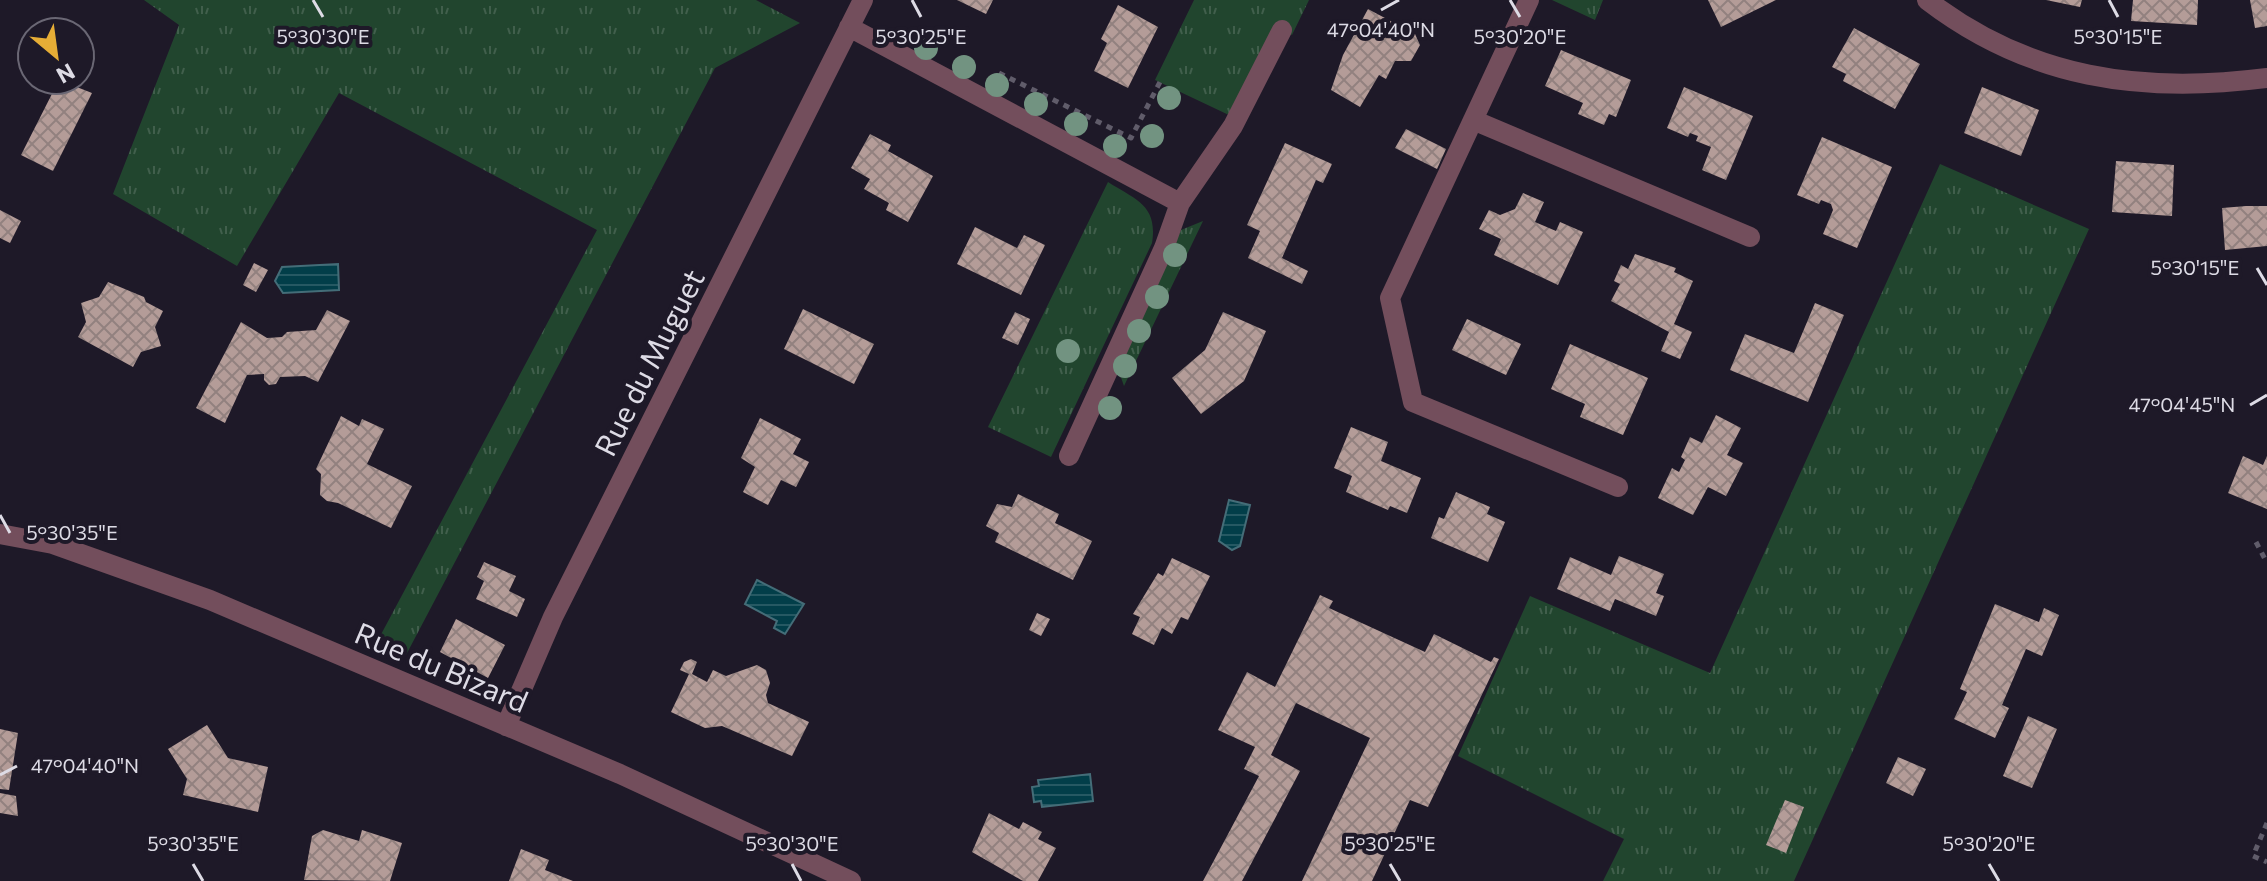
<svg xmlns="http://www.w3.org/2000/svg" width="2267" height="881" font-family="Commissioner,sans-serif">
<style>
.grass{fill:url(#grass-tufts)}
.water{fill:url(#water-rules);stroke:#446d78;stroke-width:2}
.building{fill:url(#building-cross-hatch)}
.lines{fill:none;stroke-linecap:round;stroke-linejoin:round}
.path{stroke:#605c6a;stroke-width:5;stroke-dasharray:6 6;stroke-linecap:butt}
.minor{stroke:#734e5c;stroke-width:20}
.tree{fill:#729381}
.ticks{fill:none;stroke:#dddbe5;stroke-width:3}
.labels{text-anchor:middle;dominant-baseline:central;stroke-width:8;stroke-linejoin:round;paint-order:stroke}
.street-label{font-size:30px;fill:#dddbe5;stroke:#1e1928}
.ticks-label{font-size:20px;text-anchor:middle;fill:#dddbe5;stroke:#1e1928;stroke-width:8;stroke-linejoin:round;paint-order:stroke}
</style>
<defs>
<pattern id="grass-tufts" width="24" height="20" patternUnits="userSpaceOnUse" patternTransform="scale(2)"><rect width="24" height="20" fill="#21452e"/><path d="M3 7l-1-3M5 7V3M7 7l1-3M15 17l-1-3M17 17v-4M19 17l1-3" fill="none" stroke="#415f4c"/></pattern>
<pattern id="water-rules" width="6" height="5" patternUnits="userSpaceOnUse" patternTransform="scale(2)"><rect width="6" height="5" fill="#023e49"/><path d="M0 2.5h6" fill="none" stroke="#265963"/></pattern>
<pattern id="building-cross-hatch" width="8" height="8" patternUnits="userSpaceOnUse" patternTransform="scale(2)"><rect width="8" height="8" fill="#b49c98"/><path d="M0 0l8 8M0 8l8-8" fill="none" stroke="#92817f"/></pattern>
</defs>
<rect width="100%" height="100%" fill="#1e1928"/>
<path class="grass" d="M144,0h612l44,23 -85,45 -309,587 -29,-13 220,-412 -258,-137 -102,173 -124,-72 66,-169z
M1194,0h115l-17,35 -18,-9 -43,90 -76,-36z
M1552,0h51l-8,20z
M1940,164l149,65 -295,652h-191l21,-42 -166,-83 72,-160 180,77z
M1108,182c28,18 50,23 44,61l-101,214 -63,-30z
M1203,221l-79,165 -7,-20 64,-136z"/>
<path class="water" d="M338,264l1,26 -56,3 -8,-12 7,-14z
M1229,500l21,5 -10,41 -8,4 -13,-9z
M757,580l47,24 -19,30 -11,-6 3,-7 -32,-17z
M1090,774l3,27 -51,6 -1,-6 -7,1 -2,-15 7,-1 -1,-6z"/>
<path class="building" d="M957,0h36l-7,14z
M1708,0h68l-55,27z
M2046,0h36l-2,7z
M2133,0h65l-1,25 -66,-4z
M2250,0h17v26l-12,2z
M1118,5l40,22 -30,61 -34,-17 13,-28 -6,-4z
M1368,9l47,25 5,11 -9,16h-16l-9,18 -7,-4 -19,32 -29,-17 12,-35z
M1854,28l66,36 -25,45 -52,-28 3,-7 -14,-7z
M1561,50l70,30 -15,37 -7,-3 -5,11 -26,-11 5,-11 -38,-17z
M59,80l33,13 -39,78 -32,-16z
M1684,87l69,29 -27,64 -24,-10 9,-23 -15,-6 2,-5 -8,-3 -2,4 -21,-9z
M1982,87l57,23 -18,46 -57,-23z
M1406,129l40,20 -9,20 -42,-21z
M870,134l21,11 -3,6 45,25 -25,46 -22,-12 3,-7 -25,-14 6,-10 -19,-11z
M1822,137l70,30 -35,81 -34,-14 10,-24 -2,-6 -10,-4 -2,4 -22,-9z
M1285,143l47,21 -9,19 -7,-3 -34,78 26,13 -6,13 -54,-26 12,-27 -13,-6z
M2116,161l58,4 -2,51 -60,-4z
M1523,193l21,9 -9,20 21,9 4,-9 23,10 -25,53 -64,-30 7,-16 -22,-10 10,-19 11,5 15,-6z
M2246,206h21v40l-42,4 -3,-42z
M0,210l21,11 -11,22 -10,-5z
M975,227l42,21 7,-13 21,10 -24,50 -64,-31z
M1635,254l41,14 -2,4 19,9 -19,43 18,8 -12,27 -19,-8 8,-19 -58,-31 9,-17 -6,-3 7,-16 7,4z
M254,263l14,7 -12,22 -13,-7z
M108,282l36,15 2,5 17,9 -8,16 6,19 -20,6 -8,15 -55,-30 8,-15 -5,-19 18,-6z
M1815,303l29,12 -36,87 -78,-32 15,-36 49,19z
M803,309l71,35 -20,40 -70,-35z
M327,310l23,11 -32,61 -13,-6 -25,1 -4,7 -7,1 -5,-5v-6l-17,1 -22,48 -29,-15 45,-86 26,16 15,-1 5,-5 29,-2z
M1015,312l15,7 -12,26 -16,-7z
M1223,312l43,19 -22,50 -43,33 -29,-36 33,-28z
M1467,319l54,25 -15,31 -54,-25z
M1570,344l78,34 -25,57 -43,-18 5,-13 -34,-15z
M1716,415l25,13 -14,27 16,8 -17,33 -18,-9 -15,28 -35,-17 14,-30 7,4 6,-12 -4,-3 9,-20 12,6z
M341,416l18,10 3,-7 22,10 -17,35 45,22 -21,42 -53,-25 -11,-2 -7,-6 1,-21 -5,-5z
M760,418l41,21 -8,15 16,8 -13,25 -15,-7 -13,25 -25,-13 12,-25 -14,-9z
M1351,427l37,15 -7,19 40,17 -14,35 -17,-7 -2,4 -42,-18 6,-16 -18,-8z
M2243,456l20,9 4,-9v53l-39,-16z
M1456,492l34,15 -3,7 18,8 -17,40 -57,-24 8,-21 5,2z
M1018,494l41,20 -4,9 37,18 -19,39 -78,-38 4,-9 -13,-7 11,-22 15,3z
M1619,556l45,18 -8,19 8,3 -8,20 -41,-17 -5,12 -53,-22 13,-32 41,18z
M1172,558l38,18 -22,44 -7,-3 -9,17 -10,-6 -8,17 -22,-11 8,-17 -7,-3 25,-41 5,3z
M484,562l32,14 -7,15 16,8 -8,18 -41,-18 8,-18 -7,-4z
M1320,595l13,6 -4,7 96,44 9,-18 57,28 3,-5 5,2 -71,148 -18,-7 -38,81h-70l68,-143 -74,-35 -25,52 29,16 -58,110h-39l56,-105 -15,-7 11,-22 -37,-17 29,-58 28,15z
M1995,604l44,18 5,-14 15,7 -17,41 -16,-7 -24,56 7,3 -14,30 -41,-19 13,-27 -7,-3z
M1037,613l13,6 -9,17 -12,-6z
M456,619l49,26 -17,33 -48,-26z
M691,659l6,3 -5,12 15,8 6,-12 13,6 31,-11 9,5 4,13 -4,12 2,8 41,19 -17,34 -70,-30 -17,2 -34,-16 18,-38 -9,-4 4,-8z
M2028,716l29,13 -25,59 -29,-12z
M207,725l21,33 40,9 -10,45 -75,-17 4,-16 -19,-30z
M0,729l18,4 -9,57 -9,-1z
M1898,757l28,12 -13,27 -27,-13z
M0,793l16,3 2,20 -18,-3z
M1785,800l19,7 -18,46 -20,-8z
M989,813l30,16 4,-7 19,10 -4,7 18,9 -18,33h-15l-51,-29z
M323,830l36,11 3,-11 40,13 -12,38 -86,-1 8,-44z
M521,849l28,11 -4,10 28,11h-64z"/>
<g class="lines">
<path class="path" d="M999,73l132,65 29,-56
M2256,542l11,21
M2267,823l-14,33 14,6"/>
<path class="minor" d="M1529,0l-139,298 23,104 205,85
M1927,0c103,79 214,94 340,78
M849,27l331,176 -16,45 -95,208
M1473,120l277,117
M1180,203l53,-77 49,-96
M0,534l53,10 157,56 410,174 231,107
M506,726l47,-109 310,-617"/>
</g>
<g class="tree">
<circle cx="926" cy="48" r="12"/>
<circle cx="964" cy="67" r="12"/>
<circle cx="997" cy="85" r="12"/>
<circle cx="1169" cy="98" r="12"/>
<circle cx="1036" cy="104" r="12"/>
<circle cx="1076" cy="124" r="12"/>
<circle cx="1152" cy="136" r="12"/>
<circle cx="1115" cy="146" r="12"/>
<circle cx="1175" cy="255" r="12"/>
<circle cx="1157" cy="297" r="12"/>
<circle cx="1139" cy="331" r="12"/>
<circle cx="1068" cy="351" r="12"/>
<circle cx="1125" cy="366" r="12"/>
<circle cx="1110" cy="408" r="12"/>
</g>
<path class="ticks" d="M313,0l10,17M912,0l9,17M1510,0l10,17M2109,0l9,17M1381,10l18,-10M2257,268l10,17M2250,405l17,-10M0,515l10,18M0,775l17,-9M193,864l10,17M792,864l9,17M1390,864l10,17M1989,864l10,17"/>
<g class="labels">
<g class="street-label">
<text transform="translate(648 362) rotate(-63)">Rue du Muguet</text>
<text transform="translate(442 666) rotate(23)">Rue du Bizard</text>
</g>
</g>
<g class="ticks-label">
<text x="1381" y="37">47°04'40"N</text>
<text x="2118" y="44">5°30'15"E</text>
<text x="323" y="44">5°30'30"E</text>
<text x="921" y="44">5°30'25"E</text>
<text x="1520" y="44">5°30'20"E</text>
<text x="2195" y="275">5°30'15"E</text>
<text x="2182" y="412">47°04'45"N</text>
<text x="72" y="540">5°30'35"E</text>
<text x="85" y="773">47°04'40"N</text>
<text x="193" y="851">5°30'35"E</text>
<text x="792" y="851">5°30'30"E</text>
<text x="1390" y="851">5°30'25"E</text>
<text x="1989" y="851">5°30'20"E</text>
</g>
<g transform="translate(56 56) rotate(151)"><circle r="38" fill="#1e1928" stroke="#6a6774" stroke-width="2"/>
<path d="M0-6L14 30L0 20L-14 30Z" fill="#e6ad36"/>
<text y="-12" font-size="22" font-weight="bold" text-anchor="middle" fill="#dddbe5">N</text>
</g>
</svg>
